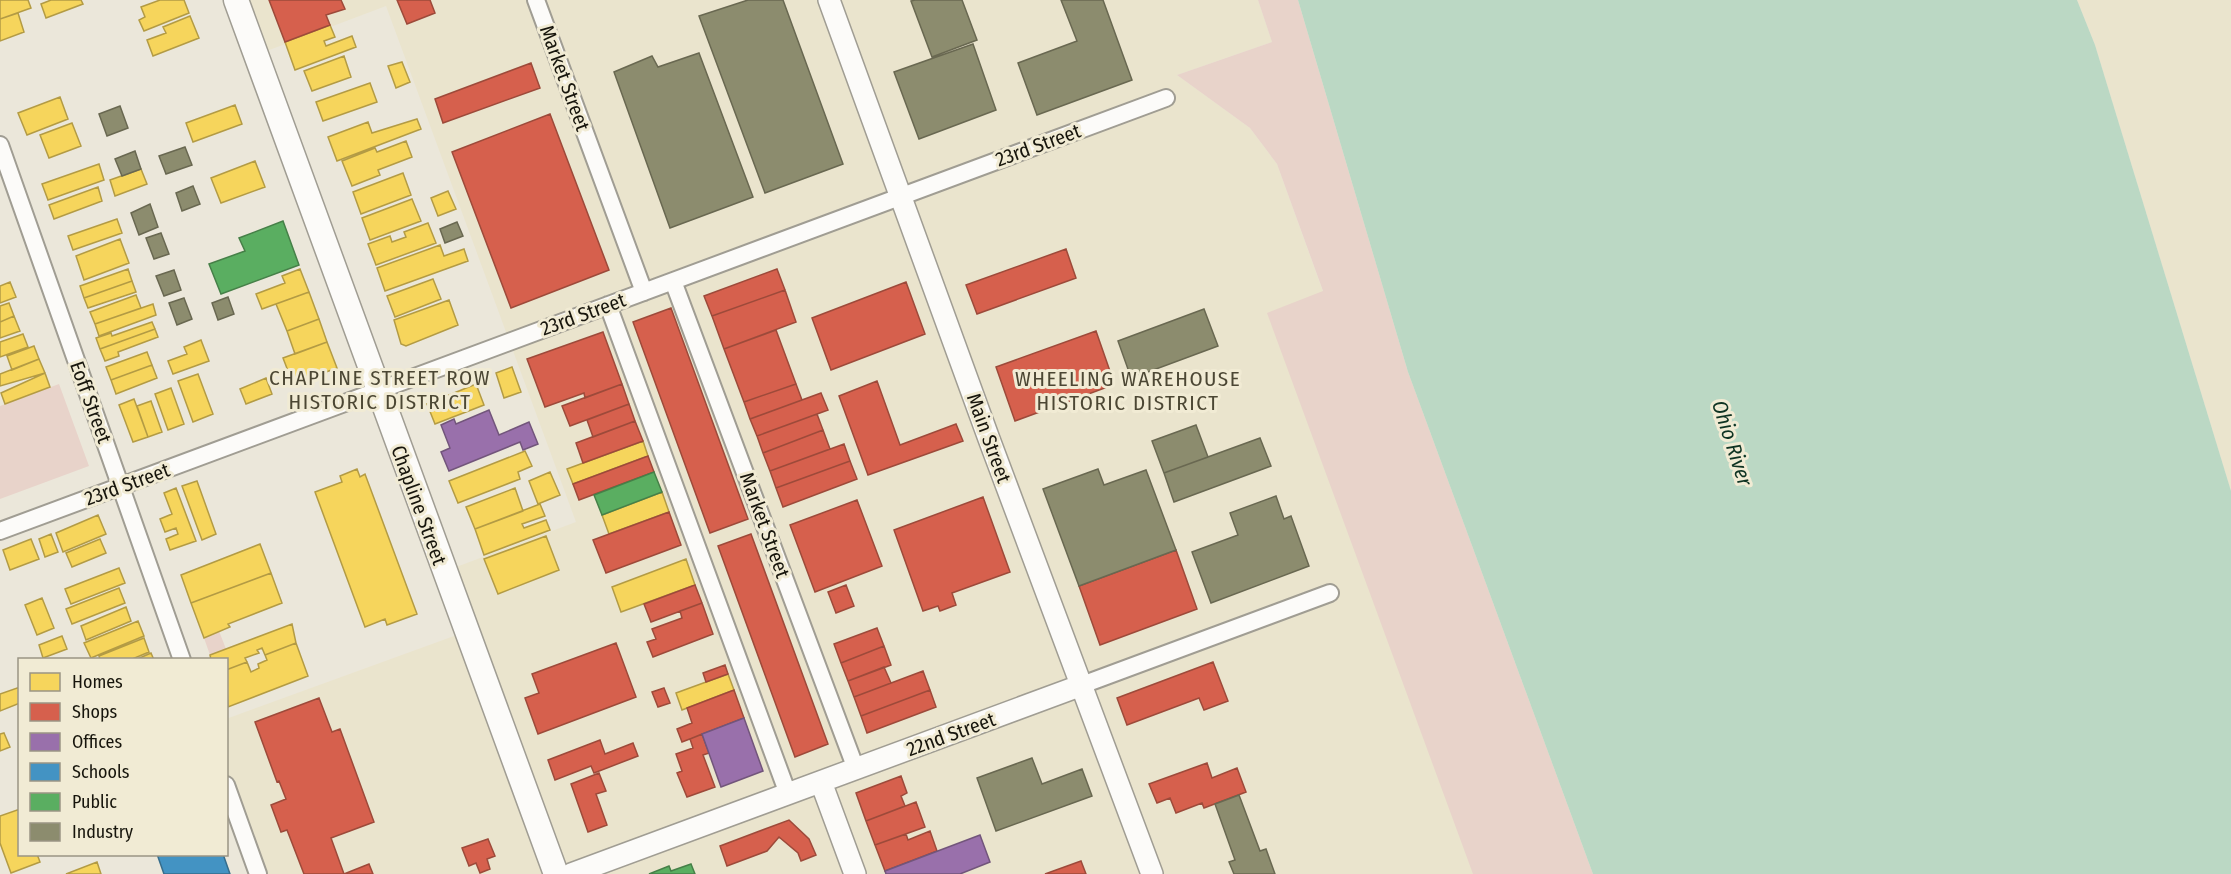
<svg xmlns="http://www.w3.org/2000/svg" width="2231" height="874" font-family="'Fira Sans Condensed',sans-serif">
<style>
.built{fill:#eae4cd}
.green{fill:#e8d3ca}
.water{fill:#bbd8c4}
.homes{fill:#f6d55c;stroke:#b39b44;stroke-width:1.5}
.shops{fill:#d6604d;stroke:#9d4a3a;stroke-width:1.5}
.offices{fill:#9970ab;stroke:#72557b;stroke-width:1.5}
.schools{fill:#4393c3;stroke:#366d8c;stroke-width:1.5}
.public{fill:#5aae61;stroke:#468048;stroke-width:1.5}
.industry{fill:#8c8c6e;stroke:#696851;stroke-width:1.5}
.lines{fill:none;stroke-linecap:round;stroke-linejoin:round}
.minor-casing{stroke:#a09d93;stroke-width:20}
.tertiary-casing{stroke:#a09d93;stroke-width:24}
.secondary-casing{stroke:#a09d93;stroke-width:27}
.minor{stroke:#fcfbf9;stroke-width:16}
.tertiary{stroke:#fcfbf9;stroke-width:21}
.secondary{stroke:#fcfbf9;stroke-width:24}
.labels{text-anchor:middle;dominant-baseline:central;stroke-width:6;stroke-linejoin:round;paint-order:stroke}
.street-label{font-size:20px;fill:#17150c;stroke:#f1ebd4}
.neighbourhood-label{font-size:21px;letter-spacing:1.5px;fill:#4c4734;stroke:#f1ebd4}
.water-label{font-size:21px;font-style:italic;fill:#0e3322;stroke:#f1ebd4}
</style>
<rect width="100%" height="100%" fill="#ebe7da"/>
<path class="built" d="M236,0h1022l14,42 -95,33 73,53 27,36 256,710h-1275l-31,-89 -1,-66 239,-87 -22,-60 133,-50 -190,-516 -130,49z
M2077,0h154v491l-136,-446z"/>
<path class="green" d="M1258,0h40l110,372 185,502h-120l-206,-561 56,-22 -46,-127 -27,-36 -73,-53 95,-33z
M59,384l30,82 -89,33v-93z
M219,631l7,18 -16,6 -6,-17z"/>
<path class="water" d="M1298,0h779l18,45 136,446v383h-638l-185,-502z"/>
<path class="homes" d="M0,0h28l3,8 -31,11z
M51,0h30l2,4 -37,14 -5,-14z
M160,0h24l5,13 -45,18 -5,-11 6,-3 -4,-10z
M18,13l6,19 -24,9v-22z
M190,16l9,22 -46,18 -6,-16 19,-7 -3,-6z
M330,25l5,12 -11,4 2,5 26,-10 4,11 -61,23 -10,-28z
M344,56l7,21 -39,14 -8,-20z
M402,62l8,20 -14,6 -8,-22z
M370,83l7,19 -54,19 -7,-19z
M60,97l8,22 -41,16 -9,-22z
M235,105l7,19 -49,18 -7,-19z
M417,119l4,10 -84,32 -9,-24 40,-15 4,11z
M72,123l9,23 -32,12 -9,-23z
M406,141l6,16 -34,13 2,5 -28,11 -10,-25 33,-13 2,4z
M255,161l10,26 -44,16 -10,-25z
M99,164l5,16 -56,20 -6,-16z
M141,169l6,15 -32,12 -5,-16z
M403,173l8,22 -50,19 -8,-22z
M98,187l4,14 -48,18 -5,-14z
M448,191l8,18 -18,7 -7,-18z
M412,199l9,22 -51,19 -8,-22z
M117,219l5,14 -49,17 -5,-14z
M428,223l8,20 -60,22 -8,-21 22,-8 2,6 14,-5 -2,-5z
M120,239l9,24 -45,17 -8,-24z
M440,245l4,11 20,-7 4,12 -83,30 -8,-23z
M128,269l4,12 -48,17 -4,-12z
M300,269l9,23 -47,17 -6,-15 29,-11 -3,-7z
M433,279l8,20 -46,18 -8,-21z
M132,281l4,11 -48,16 -4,-10z
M10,282l6,15 -16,6v-17z
M309,292l10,27 -32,12 -11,-27z
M136,295l5,13 -46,16 -5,-12z
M449,300l9,25 -52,21 -5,-2 -7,-24z
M9,303l5,13 -14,6v-16z
M153,304l3,11 -57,21 -4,-12z
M14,316l6,15 -20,7v-16z
M319,319l8,23 -32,12 -8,-23z
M152,322l3,7 -55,20 -4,-11 15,-5 1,3z
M155,329l3,8 -40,15 1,4 -14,5 -5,-12z
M23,334l5,13 -28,10v-15z
M201,340l8,21 -36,13 -5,-13 19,-7 -3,-7z
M327,342l10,26 -44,16 -10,-26z
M34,346l5,13 -27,11 -5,-14z
M147,352l5,13 -41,15 -5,-13z
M39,359l6,14 -45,13v-12z
M152,365l5,13 -41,16 -5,-14z
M512,367l9,25 -17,6 -8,-25z
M45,373l5,14 -45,17 -4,-11z
M198,374l15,40 -20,8 -15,-41z
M266,378l6,16 -26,10 -6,-15z
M476,384l8,21 -49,19 -8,-20z
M171,388l13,36 -16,6 -13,-36z
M134,399l14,38 -15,5 -14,-37z
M151,401l11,31 -14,5 -11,-31z
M643,441l5,15 -75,28 -6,-15z
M525,451l7,15 -14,6 2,7 -62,24 -9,-22z
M357,469l3,8 5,-3 52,140 -30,11 -2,-6 -20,8 -50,-135 27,-10 -2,-6z
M550,472l10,23 -22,9 -9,-23z
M197,481l19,53 -14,6 -20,-54z
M176,488l20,53 -26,9 -4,-11 12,-5 -2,-6 -11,4 -5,-13 12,-5 -8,-21z
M515,488l8,23 -48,18 -9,-22z
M662,492l7,20 -60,22 -7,-19z
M540,504l5,12 -23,8 2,4 22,-8 4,10 -66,25 -9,-26z
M98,515l8,19 -43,18 -7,-19z
M51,534l7,18 -13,5 -6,-18z
M546,536l13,34 -61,24 -14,-35z
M31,539l8,20 -29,11 -7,-20z
M100,539l6,14 -34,14 -6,-14z
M260,544l11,29 -80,30 -10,-28z
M686,559l9,26 -74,27 -9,-25z
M119,568l6,15 -54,21 -6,-15z
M271,573l11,30 -54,21 2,3 -26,11 -13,-35z
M119,588l6,15 -53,21 -6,-15z
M42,598l12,30 -17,7 -12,-30z
M126,607l5,14 -45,19 -5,-14z
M138,621l6,15 -53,22 -7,-15z
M292,624l4,19 -31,12 -3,-7 -5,2 2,3 -14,5 2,4 -21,8v-10h-15l-1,-5z
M62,636l5,13 -24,9 -4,-13z
M144,638l5,14 -19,8h-30l-1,-4z
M296,643l12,33 -80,31 -2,-37 21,-8 4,10 8,-4 -1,-4 9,-4 -2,-5z
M151,653l3,7h-19z
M728,674l6,16 -52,20 -6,-17z
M20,687v16l-20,8v-17z
M4,733l6,14 -10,4v-17z
M20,809v45h17l3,8 -29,11 -11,-30v-27z
M97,862l4,12h-35z"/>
<path class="shops" d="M269,0h72l4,9 -19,6 4,10 -45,17z
M397,0h33l5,13 -28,11z
M531,63l9,25 -97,35 -8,-24z
M550,114l59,156 -98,38 -59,-156z
M1066,249l10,29 -99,36 -11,-29z
M777,269l8,21 -73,26 -8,-20z
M906,282l19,52 -94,36 -19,-52z
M785,290l11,32 -72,27 -12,-33z
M671,308l77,211 -38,14 -77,-211z
M776,330l20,54 -52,18 -20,-53z
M1096,331l16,46 -7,11 -90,33 -19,-54z
M603,332l19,52 -37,14 -1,-5 -39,14 -18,-48z
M877,381l23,64 56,-21 7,17 -95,34 -29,-79z
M622,384l7,20 -59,22 -8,-20z
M796,384l6,16 -52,19 -6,-17z
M821,393l7,17 -71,26 -7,-17z
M629,404l6,17 -42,16 -6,-17z
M817,414l6,16 -60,23 -6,-17z
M635,421l8,20 -60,22 -7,-20z
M823,430l7,19 -60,22 -7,-18z
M844,444l6,17 -74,27 -6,-17z
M648,456l6,16 -75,28 -6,-16z
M850,461l7,18 -74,28 -7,-19z
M983,497l27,75 -58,21 4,12 -16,6 -2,-5 -15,5 -29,-81z
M857,500l25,66 -67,26 -25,-67z
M669,512l12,33 -75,28 -13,-33z
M751,534l77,210 -33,13 -77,-211z
M1176,550l21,59 -97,36 -21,-59z
M695,585l7,18 -51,19 -7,-18z
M846,585l8,21 -18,7 -8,-21z
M702,603l11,31 -60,23 -6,-15 9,-3 -4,-10 30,-11 -2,-7z
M877,628l7,18 -43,17 -7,-19z
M616,643l20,54 -98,37 -13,-36 14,-5 -7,-19z
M884,646l7,19 -43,16 -7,-18z
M1213,662l15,39 -24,9 -5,-12 -72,27 -10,-27z
M725,665l3,9 -22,8 -3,-9z
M884,667l7,16 -37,14 -6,-16z
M923,671l7,19 -69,26 -7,-19z
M664,688l6,15 -12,4 -6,-15z
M734,690l10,28 -62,24 -5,-13 15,-6 -5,-15z
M930,690l6,17 -69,26 -6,-17z
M319,698l13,34 8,-3 34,93 -43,16 13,36 25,-10 4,10h-69l-17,-44 -6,2 -10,-27 15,-6 -7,-18 -2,1 -22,-60z
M702,734l7,19 -6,2 12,32 -28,10 -10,-24 5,-2 -6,-17 17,-6 -3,-9z
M600,740l5,14 28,-11 5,13 -44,17 -3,-7 -36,14 -7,-20z
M1207,763l5,15 25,-10 9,24 -42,16 -2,-5 -26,10 -6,-15 -13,5 -8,-19z
M599,773l7,18 -10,3 11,31 -19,7 -17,-48z
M901,776l6,17 -6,3 4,10 -39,15 -10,-28z
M916,802l9,25 -50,18 -9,-24z
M789,820l20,19 7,16 -15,6 -3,-8 -19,-16 -12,14 -40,15 -7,-20z
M930,831l7,20 -52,20 -10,-26 31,-11 2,6z
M488,839l7,17 -8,3 3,10 -10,4 -4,-10 -7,3 -7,-18z
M1081,861l5,13h-41z"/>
<path class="offices" d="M489,410l10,25 30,-13 9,22 -15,6 -3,-8 -71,29 -8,-19 9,-4 -9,-23 13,-6 2,5z
M744,718l19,53 -42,16 -19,-53z
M980,835l10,27 -30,12h-74l-1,-3z"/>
<path class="schools" d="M157,854h66l7,20h-66z"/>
<path class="public" d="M283,221l16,44 -78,29 -12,-30 36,-13 -6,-13z
M654,472l8,20 -60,23 -8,-20z
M691,864l4,10h-46l20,-8 2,5z"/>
<path class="industry" d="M748,0h35l60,164 -78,29 -66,-177z
M915,0h47l15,40 -45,17 -21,-56z
M1061,0h42l29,80 -95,35 -19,-52 59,-22z
M973,44l23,66 -77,29 -25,-67z
M699,53l54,144 -83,31 -56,-156 38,-16 6,11z
M120,106l8,22 -21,8 -8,-22z
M185,147l7,18 -26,9 -7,-18z
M135,151l6,18 -19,7 -7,-17z
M193,186l7,18 -18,7 -6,-18z
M150,204l8,23 -19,8 -8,-22z
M457,222l6,14 -18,7 -5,-14z
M161,233l8,21 -15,5 -8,-21z
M174,270l7,20 -17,6 -8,-20z
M228,297l6,17 -16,6 -6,-17z
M184,298l8,21 -15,6 -8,-22z
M1204,309l14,37 -78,29 -11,-3 -11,-31z
M1196,425l12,32 -44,16 -12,-32z
M1260,438l11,28 -97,36 -10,-29z
M1098,469l6,16 42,-15 30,80 -97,36 -36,-97z
M1276,496l8,23 7,-3 18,50 -98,37 -19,-51 46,-17 -8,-22z
M1032,758l10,26 40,-15 10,27 -96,35 -19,-53z
M1239,795l21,56 6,-2 9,25h-41l-5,-12 6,-2 -20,-56z"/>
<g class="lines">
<defs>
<path id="minor" d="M536,0l108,292
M0,145l182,515
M673,281l183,488
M608,305l180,489
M0,531l1166,-433
M1082,685l248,-92
M226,785l32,89"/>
<path id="tertiary" d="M829,0l160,439 163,435
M821,782l34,92
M571,874l511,-189"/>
<path id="secondary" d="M236,0l320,874"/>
</defs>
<use href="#minor" class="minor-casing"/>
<use href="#tertiary" class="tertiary-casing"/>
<use href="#secondary" class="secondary-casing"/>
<use href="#minor" class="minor"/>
<use href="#tertiary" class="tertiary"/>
<use href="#secondary" class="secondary"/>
</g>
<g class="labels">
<g class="street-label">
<text transform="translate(565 78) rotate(70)">Market Street</text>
<text transform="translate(1038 145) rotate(-20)">23rd Street</text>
<text transform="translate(583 314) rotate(-20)">23rd Street</text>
<text transform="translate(91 402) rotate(70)">Eoff Street</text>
<text transform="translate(989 438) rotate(70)">Main Street</text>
<text transform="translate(127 484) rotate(-20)">23rd Street</text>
<text transform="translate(419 505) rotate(70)">Chapline Street</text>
<text transform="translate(765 525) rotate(70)">Market Street</text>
<text transform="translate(951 734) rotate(-20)">22nd Street</text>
</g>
<g class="neighbourhood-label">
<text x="380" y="378">CHAPLINE STREET ROW<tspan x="380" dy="24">HISTORIC DISTRICT</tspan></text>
<text x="1128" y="379">WHEELING WAREHOUSE<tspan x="1128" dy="24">HISTORIC DISTRICT</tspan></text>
</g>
<g class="water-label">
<text transform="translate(1732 443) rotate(72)">Ohio River</text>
</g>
</g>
<rect x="18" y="658" width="210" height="198" fill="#f1ebd4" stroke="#9a9584" stroke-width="1.5"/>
<rect x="30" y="673" width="30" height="18" fill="#f6d55c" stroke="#9a9584" stroke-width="1.5"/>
<text x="72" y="688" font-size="18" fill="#17150c">Homes</text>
<rect x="30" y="703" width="30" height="18" fill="#d6604d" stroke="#9a9584" stroke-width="1.5"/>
<text x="72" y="718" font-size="18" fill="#17150c">Shops</text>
<rect x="30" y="733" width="30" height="18" fill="#9970ab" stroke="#9a9584" stroke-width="1.5"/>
<text x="72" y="748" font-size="18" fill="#17150c">Offices</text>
<rect x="30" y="763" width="30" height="18" fill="#4393c3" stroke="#9a9584" stroke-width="1.5"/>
<text x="72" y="778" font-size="18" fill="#17150c">Schools</text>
<rect x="30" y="793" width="30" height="18" fill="#5aae61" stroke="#9a9584" stroke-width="1.5"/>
<text x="72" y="808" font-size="18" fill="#17150c">Public</text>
<rect x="30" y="823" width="30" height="18" fill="#8c8c6e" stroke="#9a9584" stroke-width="1.5"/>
<text x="72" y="838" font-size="18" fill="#17150c">Industry</text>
</svg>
